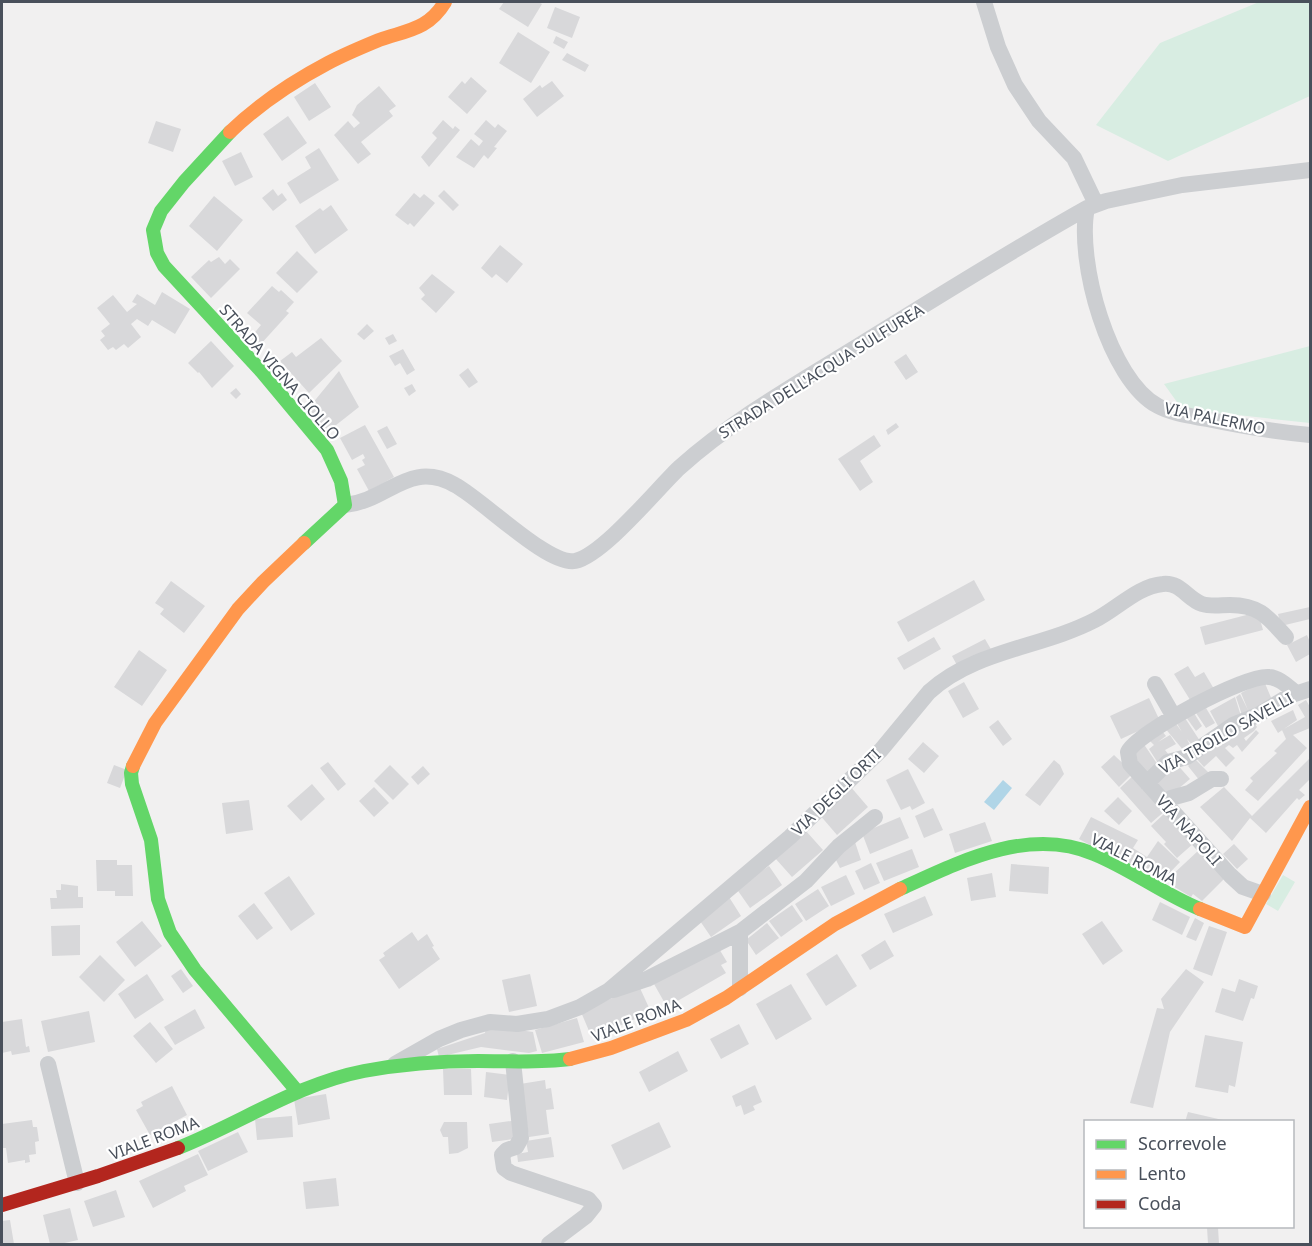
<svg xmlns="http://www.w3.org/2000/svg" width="1312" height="1246" font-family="'Noto Sans',sans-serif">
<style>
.green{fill:#d8ede2}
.water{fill:#b0d5e7}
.building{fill:#d8d8da}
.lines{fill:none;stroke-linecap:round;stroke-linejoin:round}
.street{stroke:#ccced1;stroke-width:16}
.fast{stroke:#63d668;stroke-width:14}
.slow{stroke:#ff974d;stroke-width:14}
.jam{stroke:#b3261e;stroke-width:14}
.labels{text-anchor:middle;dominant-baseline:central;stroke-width:4.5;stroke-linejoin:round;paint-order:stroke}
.street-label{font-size:16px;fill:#49505b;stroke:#fff}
</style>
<rect width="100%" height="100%" fill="#f1f0f0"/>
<path class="green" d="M1259,2h51v94l-142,65 -72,-36 64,-82z
M1310,346v77l-128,-14 -18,-25z
M1283,875l12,7 -17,29 -12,-7z"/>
<path class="water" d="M1003,780l9,8 -18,22 -10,-8z"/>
<path class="building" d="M504,2h34l4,2 -14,23 -29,-18z
M555,7l25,10 -8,21 -25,-10z
M518,32l32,20 -19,31 -32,-20z
M556,36l12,6 -4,7 -11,-6z
M567,53l22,12 -4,7 -23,-12z
M471,77l16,14 -20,23 -19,-17 14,-16 3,3z
M552,81l12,15 -27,21 -14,-18 17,-14 2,3z
M315,83l16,24 -22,14 -15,-24z
M379,86l17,20 -7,5 4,5 -32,26 10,12 -13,10 -24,-29 14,-14 6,7 6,-5 -8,-8 5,-10z
M288,116l19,27 -25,18 -19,-27z
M443,120l10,9 2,-3 5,4 -31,37 -8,-10 16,-19 -5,-5z
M486,120l9,8 3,-4 9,7 -13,16 3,1 -9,11 -4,-4 -10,13 -18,-11 15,-18 8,7 4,-5 -9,-7z
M156,121l25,8 -8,23 -25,-9z
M319,148l20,32 -39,24 -13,-21 24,-15 -6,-11z
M241,152l12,25 -18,9 -13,-25z
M273,189l5,7 4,-3 5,7 -14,11 -11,-13z
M444,190l15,15 -6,6 -15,-15z
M414,193l6,5 4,-4 11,9 -21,24 -4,-4 -2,2 -13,-10z
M214,196l29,24 -26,31 -28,-25z
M331,205l17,25 -33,24 -20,-28 25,-18 3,3z
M500,245l23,19 -16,19 -11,-9 -4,4 -11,-10z
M297,251l21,21 -21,21 -21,-20z
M219,257l6,7 5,-5 10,10 -29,29 -20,-21 18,-17 2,2z
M432,274l23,18 -19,21 -15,-14 4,-4 -6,-7z
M272,286l7,6 2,-2 13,12 -8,9 3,2 -29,32 -9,-8 10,-12 -14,-12z
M162,292l28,17 -15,25 -23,-14 -4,6 -11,-7 -6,5 10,13 -13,11 -4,-4 -8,6 -3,-3 -5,3 -8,-10 5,-4 -4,-5 9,-7 -13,-16 16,-13 14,17 10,-8 -5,-2 5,-8 18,11z
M367,324l7,7 -10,9 -7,-6z
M393,334l4,7 -8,4 -4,-7z
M321,338l21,23 -33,32 -29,-32 12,-9 4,5z
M211,341l23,25 -22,22 -13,-16 -1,1 -10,-10z
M403,349l12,21 -8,5 -7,-12 -5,3 -6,-10z
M906,354l12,18 -12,8 -12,-18z
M468,368l10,14 -9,6 -10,-13z
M339,371l20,36 -33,26 -19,-23z
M412,384l4,7 -7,5 -5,-8z
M236,388l5,6 -5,5 -6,-6z
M896,423l3,4 -11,8 -2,-5z
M365,425l29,52 -25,14 -12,-22 8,-4 -3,-5 3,-2 -2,-4 -11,6 -12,-22z
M387,426l10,18 -10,5 -10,-18z
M874,435l7,11 -21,15 13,21 -13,9 -22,-32z
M974,580l11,20 -77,42 -11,-20z
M171,581l34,25 -21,27 -24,-19 4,-5 -9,-6z
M1310,607v12l-29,7 -3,-12z
M1258,612l5,18 -58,15 -5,-18z
M1307,635l3,7v12l-14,8 -9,-17z
M934,637l7,12 -37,21 -7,-12z
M985,639l7,12 -33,18 -7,-13z
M139,650l28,20 -25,36 -28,-19z
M1188,666l7,11 9,-5 10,17 -22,14 -18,-29z
M1264,681l8,19 -30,15 -6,-18 4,-3 8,16 -7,-17z
M964,682l15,27 -16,9 -15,-27z
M1235,697l6,19 -23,10 -8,-15z
M1149,698l11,23 -39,18 -11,-23z
M1306,700l4,7v21l-17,7 14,13 -49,53 -13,-11 8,-9 -3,-3 27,-25 -3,-2 12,-12 -4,-9 23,-13 -7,-12z
M1206,708l9,15 -9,5 -10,-15z
M1293,710l4,10 -19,13 -7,-12z
M1194,713l8,13 -6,5 -10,-14z
M1185,718l15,23 -8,4 -5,-6 4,8 -7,4 -20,-24 10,-6 8,11 -6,-10z
M998,720l14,19 -9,7 -14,-19z
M1255,724l2,3 -3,4 -10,7 2,3 10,-11 3,3 -17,19 -5,-7 -4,3 -4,-3 -4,3 10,10 -9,9 -10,-11 -12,11 -8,-9 32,-24z
M1162,731l4,5 -8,6 12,-7 6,9 -11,6 4,5 -11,8 -9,-14 5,-4 -5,-5z
M923,742l16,14 -15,17 -16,-14z
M1143,743l15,22 -11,11 -16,-22z
M1114,755l19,18 -14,14 -18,-20z
M1310,758v21l-11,11 6,5 -6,5 -2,-2 -31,35 -16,-15 -18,23 -32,-34 24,-20 28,29z
M1195,759l14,14 -9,8 -12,-15z
M1054,760l6,5 4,9 -24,32 -15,-11z
M328,762l18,22 -8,7 -18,-23z
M1175,762l15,17 -24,20 -14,-17z
M114,765l13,5 -7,18 -13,-5z
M390,765l19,19 -16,16 -19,-19z
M423,766l7,8 -12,11 -7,-8z
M908,769l17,34 -13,7 -2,-4 -9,4 -15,-30z
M1134,775l32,35 -15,13 -31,-35z
M312,784l13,15 -24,22 -14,-15z
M850,786l18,21 -31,28 -18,-21z
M374,787l15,16 -15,14 -15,-16z
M1118,797l14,14 -13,14 -15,-14z
M249,800l4,30 -27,4 -4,-31z
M933,808l10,22 -19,8 -9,-22z
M1165,813l29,30 -17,15 -13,-14 2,-2 -15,-16z
M900,817l9,21 -39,16 -8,-21z
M1091,817l47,23 -5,8 14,9 11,-16 22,21 -20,21 -81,-44z
M985,822l7,19 -37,12 -6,-19z
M806,831l17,19 -31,27 -17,-19z
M855,842l6,18 -21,8 -7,-14z
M1234,844l14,15 -11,10 -14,-15z
M912,849l7,18 -35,14 -8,-18z
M1199,850l27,27 -24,24 -9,-7 -2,3 -18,-11 -3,-9z
M96,860h21v5h15l1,31h-18v-5h-18z
M871,863l9,20 -16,7 -9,-19z
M1011,864l38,3 -1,27 -39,-3z
M769,866l13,19 -32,23 -14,-20z
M992,873l4,24 -25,4 -4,-23z
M846,875l9,19 -24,12 -10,-19z
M289,876l26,38 -24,17 -27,-38z
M61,884l17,2v11h5v11l-32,1 -1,-11h7l-1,-8h5z
M818,889l11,17 -23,15 -11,-17z
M925,896l8,19 -40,18 -9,-19z
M729,897l12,19 -30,21 -13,-19z
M1160,902l30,15 -8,18 -30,-15z
M254,903l19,25 -16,12 -19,-24z
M792,905l11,16 -22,16 -12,-16z
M1195,918l9,5 -8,18 -10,-4z
M142,921l20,25 -27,21 -19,-25z
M1102,921l21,30 -20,14 -21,-31z
M767,923l12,15 -23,17 -10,-15z
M80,925v30l-28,1 -1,-30z
M1209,926l18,6 -15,44 -19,-7z
M412,932l6,9 9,-7 7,12 -2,1 8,12 -41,30 -20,-29 6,-4 -2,-3z
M885,940l9,16 -24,14 -9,-15z
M718,947l9,15 -6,3 5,8 -59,34 -13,-23z
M837,954l20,32 -31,20 -20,-32z
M100,955l25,25 -21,22 -25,-25z
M181,969l12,17 -10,7 -12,-17z
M1186,969l18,13 -34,50 -17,76 -23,-5 27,-95 7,1 -3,-10z
M147,974l17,26 -29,19 -17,-25z
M530,974l7,32 -28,6 -7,-32z
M1239,979l19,7 -4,13 -3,-1 -8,23 -28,-9 7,-24 13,4z
M791,984l21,35 -36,21 -20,-36z
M639,986l12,26 -59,26 -11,-26z
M195,1009l10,19 -30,17 -11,-18z
M89,1011l6,31 -47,10 -7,-31z
M577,1018l7,24 -42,11 -7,-23z
M22,1019l4,28 3,-1 1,6 -18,3 -1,-4 -9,2v-31z
M150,1022l23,27 -17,14 -23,-27z
M739,1024l10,20 -28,15 -11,-20z
M486,1025l47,7 4,19 -8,2 -48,-6 -42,10 -2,-8 48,-16z
M1205,1035l38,7 -8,45 -6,-2 -1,8 -33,-6z
M678,1051l10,20 -39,21 -10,-20z
M443,1069h28l1,26h-28z
M486,1072l24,3 -3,25 -23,-3z
M545,1080l1,9 5,-1 3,21 -8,1 3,24 -20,3 -9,-53z
M755,1085l7,17 -9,4 2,4 -11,5 -3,-10 -5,2 -4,-11z
M172,1086l15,29 -37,20 -14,-25 7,-4 -2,-4z
M326,1094l4,25 -32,6 -4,-26z
M1188,1112l39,9v1h-42z
M292,1116l1,21 -36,3 -2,-21z
M32,1120l1,7h4l2,14 -4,1 1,12 -7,1 1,7 -5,1v-3l-17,3 -2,-15h-4v-24z
M518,1120l2,18 -28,4 -3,-18z
M444,1122h23l1,26 -10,5 -9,1 -1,-17h-5l-3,-7z
M659,1122l12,25 -48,23 -12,-25z
M238,1132l10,20 -40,19 -10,-20z
M551,1137l3,20 -36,5 -1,-8 11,-2 -2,-11z
M198,1154l10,21 -24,11 2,5 -33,17 -14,-27z
M336,1178l3,28 -33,3 -3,-27z
M116,1190l9,27 -32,10 -9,-26z
M70,1208l8,32 -18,4h-10l-7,-29z
M10,1220l4,24h-12v-23z
M1207,1227h11l1,17h-11z"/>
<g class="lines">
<path class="street" d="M984,2l14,45 17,38 24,36 35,37 22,46
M1087,208c-11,52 22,172 71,198 15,8 33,10 49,13 34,7 69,13 103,16
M345,505c43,-4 64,-46 110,-20 27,14 93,81 120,76 28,-6 81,-71 104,-93 57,-51 123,-87 187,-127 73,-45 146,-91 221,-133l19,-7 76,-16 128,-15
M1155,684l19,33
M1147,783l21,-21 19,-5 46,-32 25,-10 31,-19 21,-7
M1171,798l18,-5 23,-14h9
M1263,894l-20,-7 -13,-12 -100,-111 -2,-12c10,-20 118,-78 141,-75 11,1 18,9 27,16
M740,988v-56
M614,990l33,-11 93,-47 66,-51 33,-35 36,-29
M513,1061l8,77 -5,9 -9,3 -5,5 2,13 7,5 77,26 6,7 -8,10 -37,28
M48,1064l29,119
M395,1064l44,-25 22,-9 29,-8 27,2 31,-5 32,-12 28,-16 182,-154 91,-87 48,-58c46,-42 112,-44 166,-72 22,-11 43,-34 68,-36 18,-2 24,15 39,20 9,3 19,1 28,1 29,0 38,12 56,32"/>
<path class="fast" d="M230,132l-46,50 -23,29 -8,19 4,23 7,13 98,106 65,78 14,31 4,24 -41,38
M133,766l-2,7 1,11 19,56 7,59 12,34 25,37 102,121
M900,889c59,-27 129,-63 194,-35 37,15 69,40 106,55
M178,1148c63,-25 119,-64 186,-77 38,-7 76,-10 114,-10 31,0 62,2 92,-2"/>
<path class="slow" d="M230,132c29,-28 62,-50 98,-69 17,-9 34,-16 51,-23 28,-10 49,-10 66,-38
M133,766l22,-43 83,-114 25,-27 41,-39
M1200,909l45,18 65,-120
M570,1059l41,-11 75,-28 40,-22 109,-74 65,-35"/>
<path class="jam" d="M2,1205l96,-29 80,-28"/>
</g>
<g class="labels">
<g class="street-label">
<text transform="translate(821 371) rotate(-32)">STRADA DELL'ACQUA SULFUREA</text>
<text transform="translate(280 372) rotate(49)">STRADA VIGNA CIOLLO</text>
<text transform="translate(1215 418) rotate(12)">VIA PALERMO</text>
<text transform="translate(1226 733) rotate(-29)">VIA TROILO SAVELLI</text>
<text transform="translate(836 792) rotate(-44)">VIA DEGLI ORTI</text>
<text transform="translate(1189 830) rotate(48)">VIA NAPOLI</text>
<text transform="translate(1134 859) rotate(27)">VIALE ROMA</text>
<text transform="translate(636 1020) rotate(-21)">VIALE ROMA</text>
<text transform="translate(154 1138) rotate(-21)">VIALE ROMA</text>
</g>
</g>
<rect width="1312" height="1246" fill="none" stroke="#49505b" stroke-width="6"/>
<rect x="1084" y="1120" width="210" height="108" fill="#ffffff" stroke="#b6b9bd" stroke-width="1.5"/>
<rect x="1096" y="1140" width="30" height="9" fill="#63d668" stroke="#b6b9bd" stroke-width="1.5"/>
<text x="1138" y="1150" font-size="18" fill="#49505b">Scorrevole</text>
<rect x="1096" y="1170" width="30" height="9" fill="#ff974d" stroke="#b6b9bd" stroke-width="1.5"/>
<text x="1138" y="1180" font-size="18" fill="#49505b">Lento</text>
<rect x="1096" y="1200" width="30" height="9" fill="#b3261e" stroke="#b6b9bd" stroke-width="1.5"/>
<text x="1138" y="1210" font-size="18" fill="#49505b">Coda</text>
</svg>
